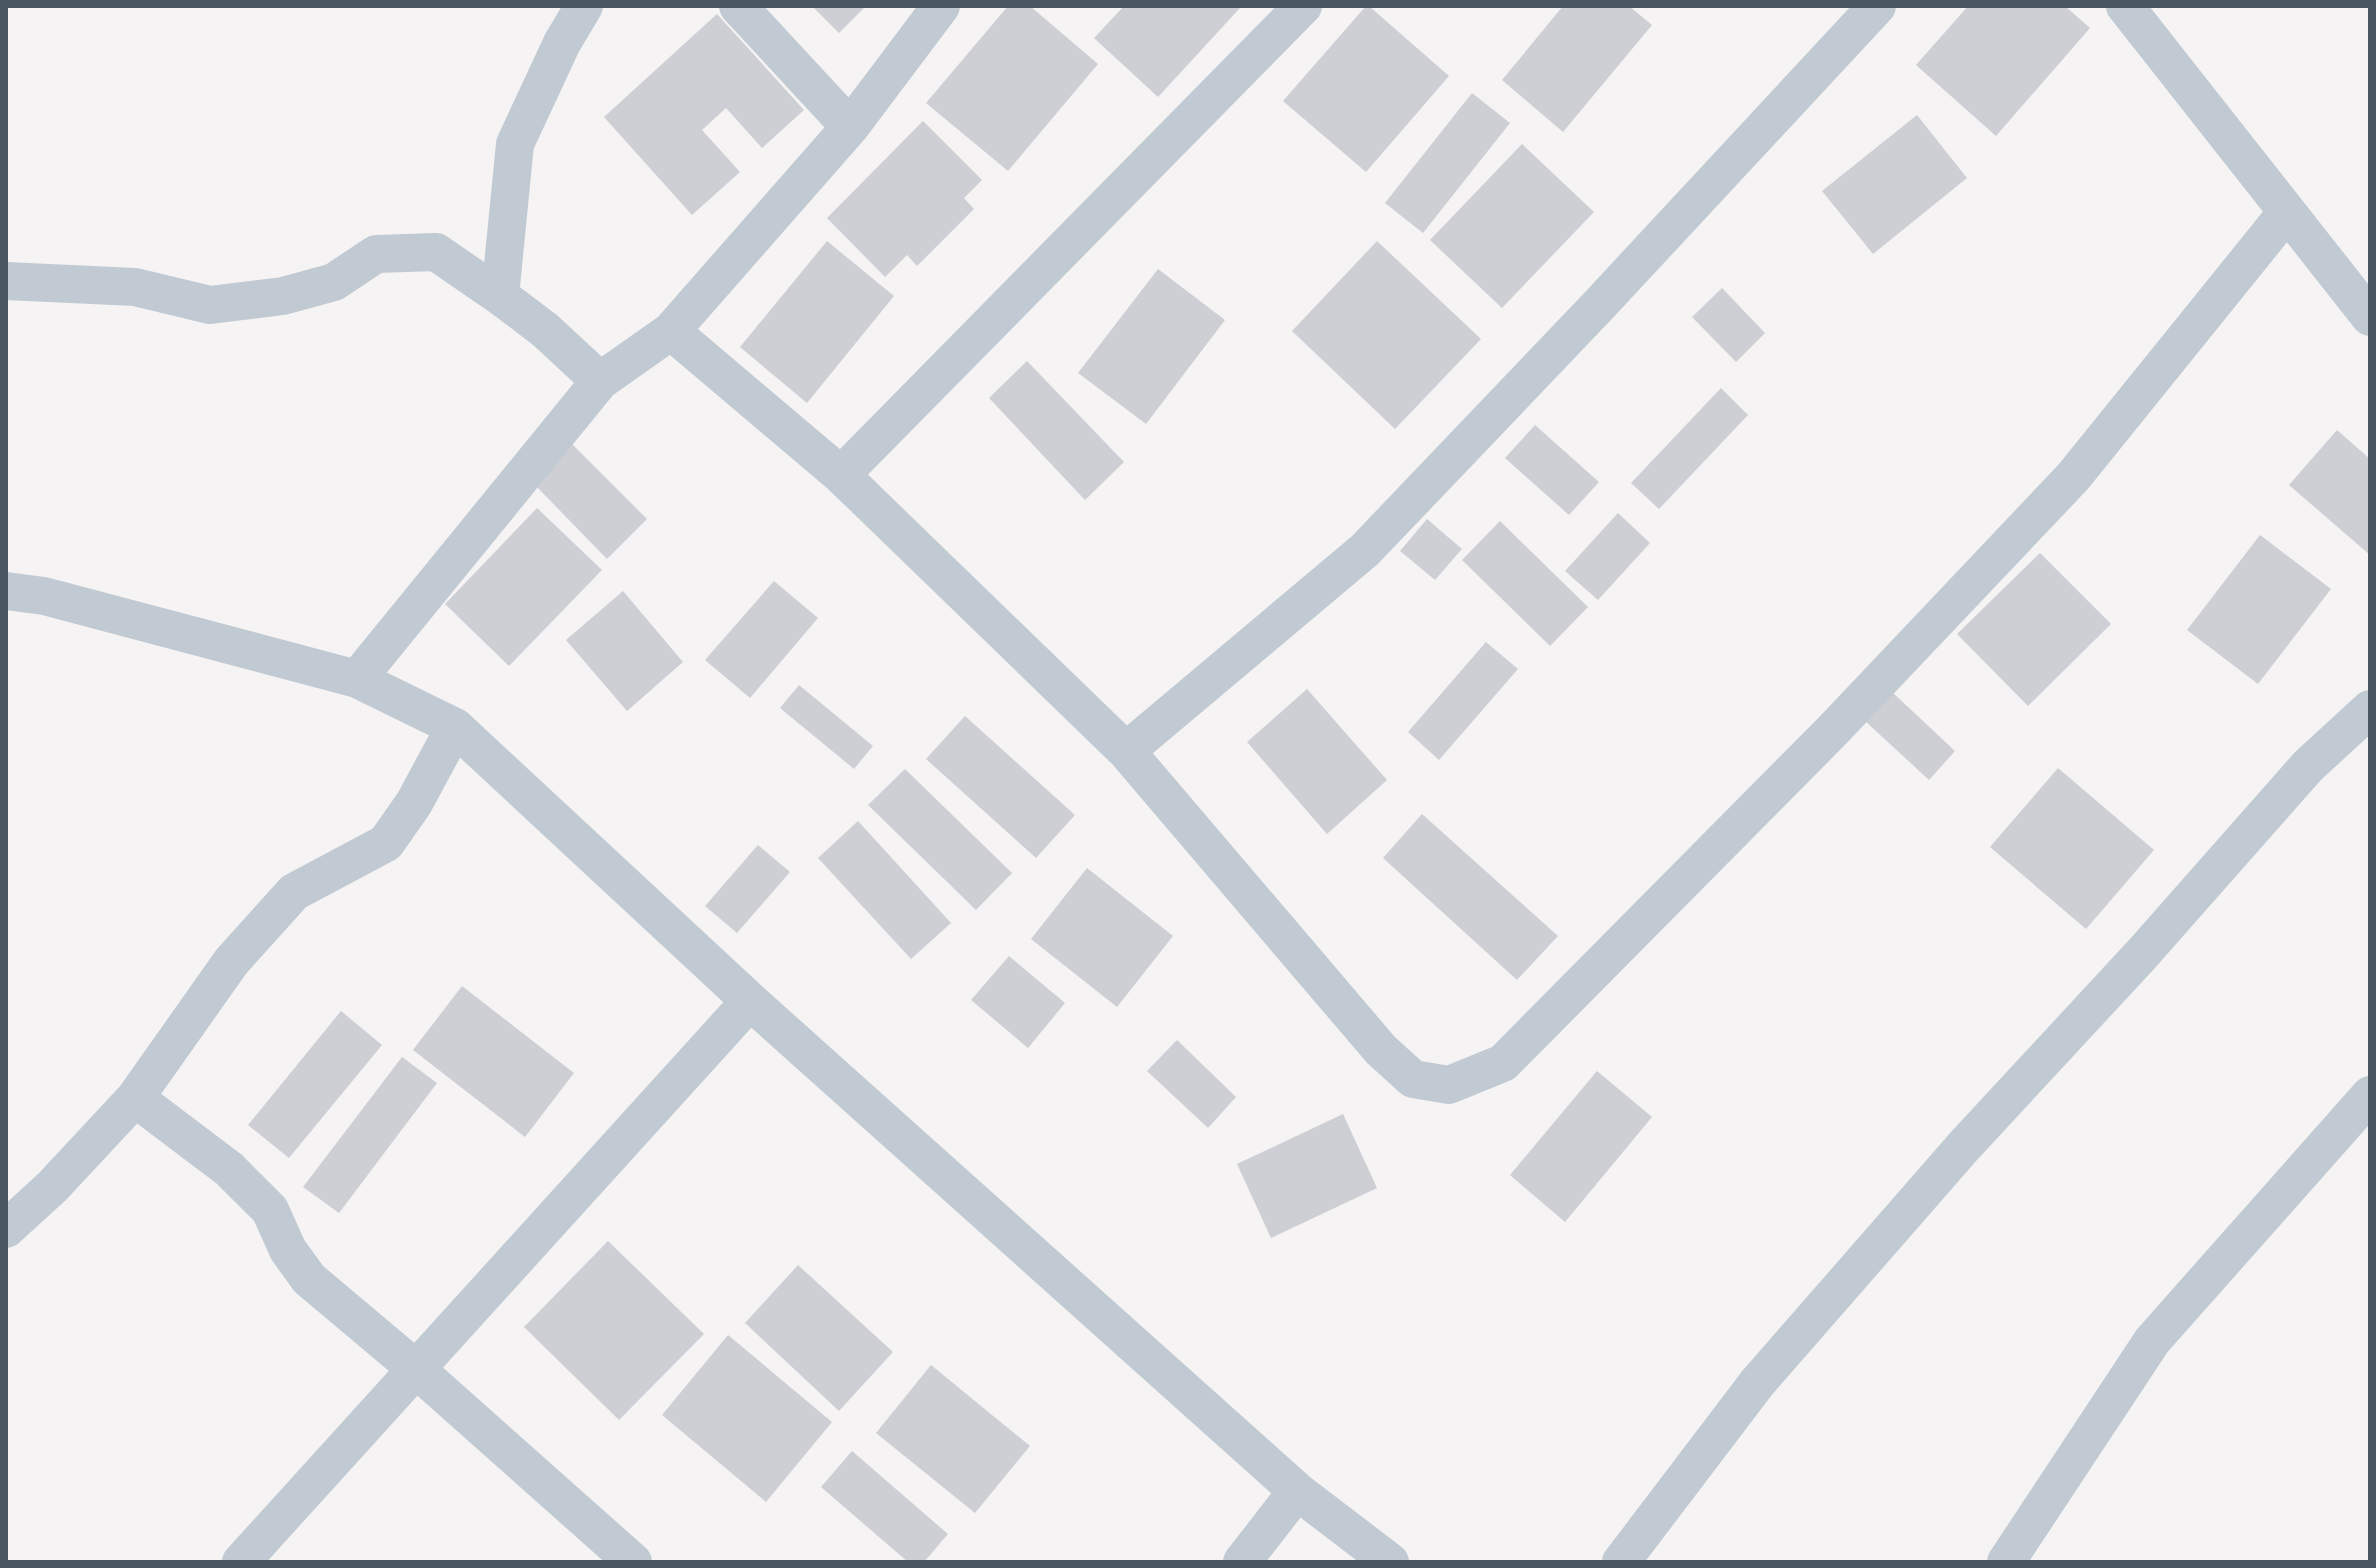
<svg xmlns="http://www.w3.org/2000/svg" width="2376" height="1568" font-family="'Source Sans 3',sans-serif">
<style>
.building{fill:#cdcfd5}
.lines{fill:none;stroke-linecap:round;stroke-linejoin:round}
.street{stroke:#c1cad2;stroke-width:38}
</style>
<rect width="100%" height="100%" fill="#f5f3f3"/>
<path class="building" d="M812,6h54l-27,27z
M1008,6h22l68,58 -90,107 -82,-68z
M1124,6h114l2,2 -82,89 -64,-59z
M1366,6h3l80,70 -83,96 -83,-71z
M1563,6h66l23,19 -89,107 -61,-52z
M1968,6h97l25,22 -94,108 -80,-71z
M717,14l87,96 -42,38 -36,-40 -24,22 38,42 -48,43 -88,-98z
M1472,93l38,30 -87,110 -38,-30z
M1917,115l50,63 -94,76 -51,-63z
M923,121l59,59 -18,18 10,11 -57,57 -10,-11 -22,22 -58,-59z
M1522,144l72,68 -92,96 -72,-68z
M827,241l67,55 -87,107 -67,-56z
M1377,241l104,98 -86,90 -103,-98z
M1158,269l67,51 -79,104 -68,-51z
M1722,288l43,45 -29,29 -44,-45z
M1027,361l97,101 -39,38 -96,-102z
M1721,388l27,27 -89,94 -28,-26z
M1535,425l64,57 -30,33 -64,-57z
M2337,430l33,29v96l-81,-70z
M572,444l75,75 -40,40 -74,-76z
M537,508l65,62 -93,96 -64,-62z
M1618,513l32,30 -52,57 -33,-29z
M1427,519l35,30 -27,31 -35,-29z
M1500,521l88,86 -38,39 -88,-86z
M2260,535l71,54 -73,95 -71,-54z
M2040,553l71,71 -83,82 -71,-72z
M774,581l44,37 -68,80 -45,-38z
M623,591l60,71 -56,49 -61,-71z
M1486,642l32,27 -79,91 -31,-28z
M799,685l74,61 -19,23 -74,-61z
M1307,689l80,91 -60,54 -80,-92z
M1891,691l64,60 -26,29 -65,-60z
M965,716l110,99 -39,43 -110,-99z
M2058,768l96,82 -68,79 -96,-82z
M905,769l107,104 -36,37 -108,-105z
M1422,814l136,122 -41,44 -134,-122z
M858,821l93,102 -40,36 -93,-101z
M758,845l32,27 -53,61 -32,-27z
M1087,868l86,68 -56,71 -86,-68z
M1009,956l56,47 -37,45 -57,-48z
M462,986l112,87 -49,64 -112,-87z
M341,1011l41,34 -93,113 -41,-33z
M1177,1040l59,57 -28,31 -61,-57z
M402,1057l35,26 -98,130 -36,-26z
M1597,1071l55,46 -87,105 -55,-47z
M1343,1114l34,74 -106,50 -34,-74z
M608,1241l96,93 -85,86 -95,-93z
M798,1265l95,87 -54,59 -94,-88z
M728,1335l104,87 -66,80 -104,-87z
M931,1365l99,81 -55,67 -99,-80z
M852,1451l96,83 -24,28h-16l-87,-75z"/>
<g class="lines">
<path class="street" d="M738,6l112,121
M2125,6l245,311
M6,281l129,6 75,18 73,-9 51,-14 42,-28 60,-2 64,44 45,34 55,51
M500,296l15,-152 47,-101 22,-37
M671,331l179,-204 91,-121
M841,475l462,-469
M6,591l38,5 313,83
M1126,751l239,-201 234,-245 278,-299
M135,1098l94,71 41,41 18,40 21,29 107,90 217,193
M6,1229l46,-42 83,-89 96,-136 63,-70 92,-49 28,-40 41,-76
M241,1562l509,-561
M1242,1562l55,-71
M1390,1562l-93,-71 -547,-490 -295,-274 -98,-48 243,-298 71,-50 170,144 285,276 255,299 32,29 36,6 54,-22 331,-334 239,-252 214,-265
M1621,1562l136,-179 207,-237 178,-192 166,-188 62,-57
M2006,1562l146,-221 218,-246"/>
</g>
<rect width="2376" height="1568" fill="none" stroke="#4a5661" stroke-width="16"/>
</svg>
